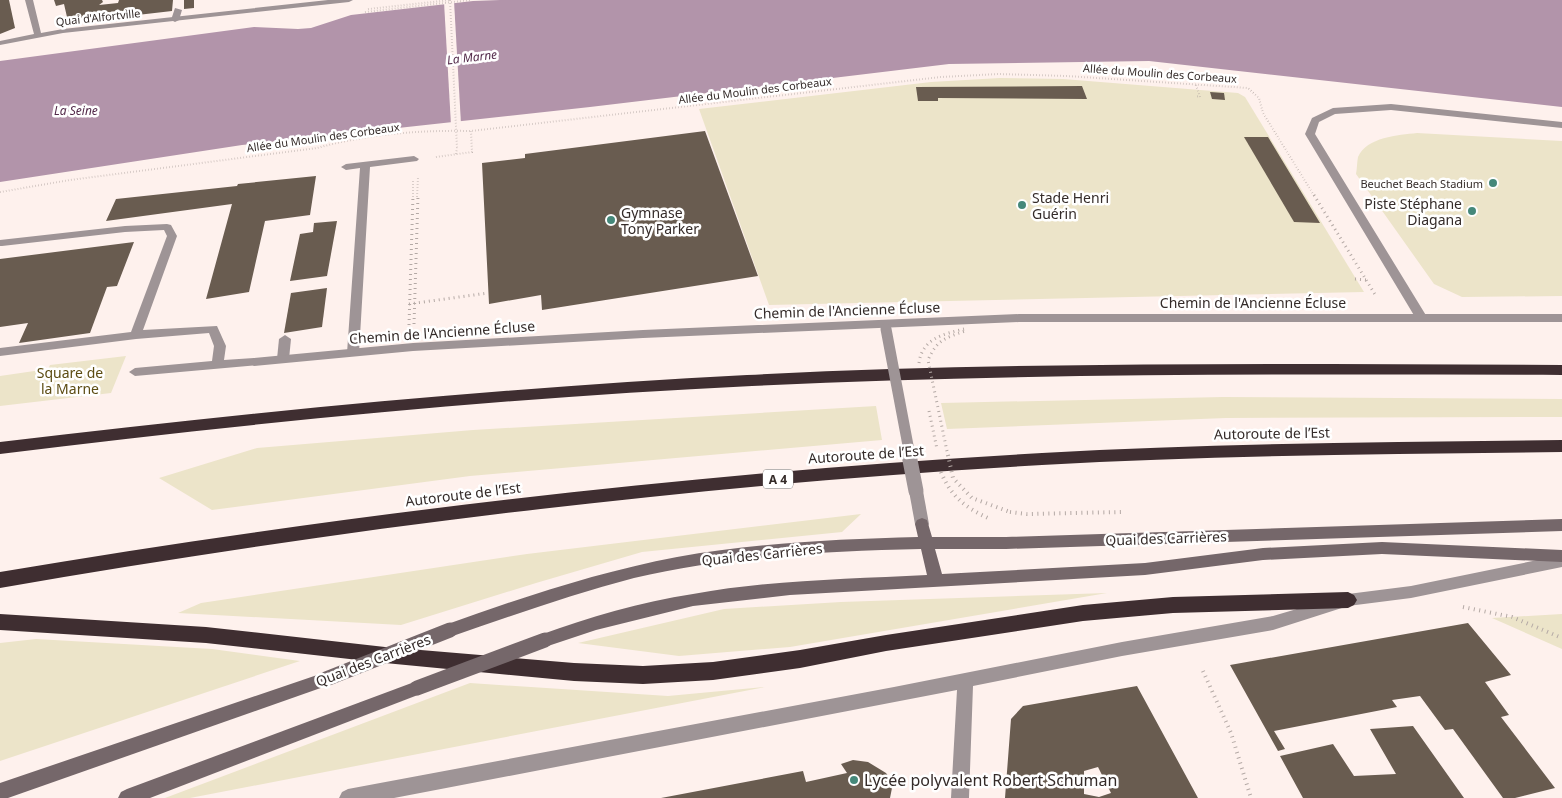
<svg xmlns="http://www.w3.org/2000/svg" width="1562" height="798" viewBox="0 0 1562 798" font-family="'Noto Sans',sans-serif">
<rect width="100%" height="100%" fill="#fef1ed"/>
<g fill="#ece4c9">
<path d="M 1000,78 L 1063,79 L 1238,93 L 1245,97 L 1364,292 L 769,305 L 699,109 L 931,82 Z"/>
<path d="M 1417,133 L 1562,141 L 1562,296 L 1462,297 L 1434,284 L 1356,174 C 1357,169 1357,162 1358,157 C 1367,137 1398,135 1417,133 Z"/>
<path d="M 126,356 L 111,393 L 0,406 L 0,376 L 48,369 L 50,365 Z"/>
<path d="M 1223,397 L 1562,399 L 1562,417 L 1226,418 L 947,429 L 941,403 Z"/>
<path d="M 876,406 L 882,440 L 470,476 L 212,510 L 159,478 L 257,448 L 473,430 Z"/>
<path d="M 861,514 L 842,532 L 642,552 L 536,583 L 401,625 L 178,613 L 201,603 L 527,554 Z"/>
<path d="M 1107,593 L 790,647 L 679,656 L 578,643 L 724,609 L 841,602 Z"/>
<path d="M 1562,614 L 1562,649 L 1492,618 Z"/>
<path d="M 36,639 L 212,649 L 300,661 L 0,761 L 0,643 Z"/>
<path d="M 470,683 L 668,696 L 765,687 L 190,798 L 165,798 Z"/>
</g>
<path fill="#b294aa" d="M 500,0 L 1562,0 L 1562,107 L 1149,61 L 949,64 L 590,107 L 242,145 L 0,182 L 0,61 L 254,27 L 298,29 L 311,28 L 351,15 L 473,1 Z"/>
<path fill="#fef1ed" d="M 454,1 L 461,124 L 451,125 L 444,2 Z"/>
<g fill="#695c50" fill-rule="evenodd">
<path d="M 0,0 L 9,0 L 15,28 L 0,34 Z"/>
<path d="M 54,0 L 102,0 L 103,2 L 99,5 L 118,3 L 119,0 L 173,0 L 172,11 L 94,20 L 95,16 L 75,19 L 67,17 L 64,4 L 56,6 Z"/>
<path d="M 184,0 L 194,0 L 194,8 L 184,9 Z"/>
<path d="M 1082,86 L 1087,99 L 938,98 L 938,101 L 918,101 L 916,87 Z"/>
<path d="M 1210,92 L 1224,93 L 1225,100 L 1212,99 Z"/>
<path d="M 705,131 L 758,276 L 542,310 L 541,295 L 489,304 L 482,163 L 525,158 L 525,154 Z"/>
<path d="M 1244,137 L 1268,137 L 1320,223 L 1294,222 Z"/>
<path d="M 316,176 L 310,215 L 265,221 L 249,292 L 206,299 L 232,204 L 106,221 L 116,199 L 237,186 L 238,184 Z"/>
<path d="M 337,221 L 327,276 L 290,281 L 300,234 L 313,232 L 314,223 Z"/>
<path d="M 134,242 L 117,286 L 107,287 L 90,333 L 19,343 L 28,323 L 0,327 L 0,259 Z"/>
<path d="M 327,288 L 322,327 L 284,333 L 291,293 Z"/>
<path d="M 1468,623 L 1511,675 L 1485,682 L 1509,715 L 1501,717 L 1555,788 L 1515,798 L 1503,798 L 1453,729 L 1445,730 L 1420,696 L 1392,700 L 1397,707 L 1274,731 L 1285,749 L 1278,751 L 1230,665 Z"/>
<path d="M 1137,686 L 1198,798 L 1005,798 L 1011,719 L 1023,706 ZM 1098,767 L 1111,793 L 1099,797 L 1084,794 L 1084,771 Z"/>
<path d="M 1413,726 L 1464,798 L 1303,798 L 1280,756 L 1333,744 L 1354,776 L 1396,774 L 1370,729 Z"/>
<path d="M 853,760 L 868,762 L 886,773 L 893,783 L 890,798 L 661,798 L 803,771 L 806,782 L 847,773 L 841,764 Z"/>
</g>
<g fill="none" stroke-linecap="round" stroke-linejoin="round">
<g stroke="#b4a9a5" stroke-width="2" stroke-dasharray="0.5 2.5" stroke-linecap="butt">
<path d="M 368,9 L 451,0"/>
<path d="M 365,12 L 471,0"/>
<path d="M 1196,85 L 1200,97 L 1196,96"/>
<path d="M 456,154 L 457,148"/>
<path d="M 436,157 L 472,152 L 471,131"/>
<path d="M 0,192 L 70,180 L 317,148 C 368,134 419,130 471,131 L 941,77 L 999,74 L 1067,76 L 1248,88 L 1259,98 L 1263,113 L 1315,197"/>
<path d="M 413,197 L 413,181"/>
<path d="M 417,197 L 418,178"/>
</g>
<g stroke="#b4a9a5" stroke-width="3" stroke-dasharray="1 4" stroke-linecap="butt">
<path d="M 1314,195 L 1376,296"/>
<path d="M 1355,279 L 1367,280"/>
<path d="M 409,304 L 488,293"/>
<path d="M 414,324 L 418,195"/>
<path d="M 409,325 L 413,195"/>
</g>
<g stroke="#b4a9a5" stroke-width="4" stroke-dasharray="1 4.5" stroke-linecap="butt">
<path d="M 1010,512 L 1027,514 L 1122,512"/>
<path d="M 1463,607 L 1512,617 L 1562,638"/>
<path d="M 1203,671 L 1231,733 L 1251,798"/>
</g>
<g fill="#9e9496" fill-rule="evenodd">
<path d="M 175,8 L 182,10 L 179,20 L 175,22 L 171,20 Z"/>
<path d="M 1391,104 L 1562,122 L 1562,128 L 1391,110 L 1335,114 L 1319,122 L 1315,134 L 1427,317 L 1421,321 L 1415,317 L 1305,134 L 1312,118 L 1333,108 Z"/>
<path d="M 414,156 L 419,159 L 417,161 L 370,167 L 359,353 L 357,356 L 349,356 L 347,353 L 360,168 L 346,170 L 341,167 L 346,164 Z"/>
<path d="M 167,224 L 171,225 L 177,236 L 143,330 L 217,326 L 226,346 L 224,360 L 254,358 L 258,359 L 260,362 L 258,365 L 135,376 L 129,372 L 135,368 L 212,361 L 214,346 L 209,333 L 136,339 L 0,356 L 0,348 L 131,332 L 167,236 L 164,230 L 125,232 L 2,246 L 0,246 L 0,240 L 125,226 Z"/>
<path d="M 285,335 L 291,339 L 289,359 L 283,363 L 277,359 L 279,339 Z"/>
</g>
<g fill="#9e9496" fill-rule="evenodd">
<path d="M 25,0 L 33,0 L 41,33 L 63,29 L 328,0 L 353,0 L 349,2 L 63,33 L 0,45 L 0,41 L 34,34 Z"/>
<path d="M 1019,314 L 1562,314 L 1562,322 L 1019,322 L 643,338 L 413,351 L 254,366 L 248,362 L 254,358 L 413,343 L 643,330 Z"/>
<path d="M 916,486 L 921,487 L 923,491 L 929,524 L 927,528 L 922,530 L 917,528 L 915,524 L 909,491 L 911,487 Z"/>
<path d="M 1562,555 L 1562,567 L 1411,598 L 1348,606 L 1273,630 L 1122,656 L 973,686 L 969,798 L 951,798 L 957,690 L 394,798 L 339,798 L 342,792 L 348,789 L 894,687 L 1122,642 L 1273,616 L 1348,594 L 1411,586 Z"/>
</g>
<g fill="#75676a" fill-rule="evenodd">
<path d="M 922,518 L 927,520 L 932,537 L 1006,537 L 1562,519 L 1562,531 L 1006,549 L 935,549 L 942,574 L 1145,563 L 1263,548 L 1382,542 L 1562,550 L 1562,562 L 1382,554 L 1263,560 L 1145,575 L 790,595 L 693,606 L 596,630 L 545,647 L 540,645 L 537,640 L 540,635 C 589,617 641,602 693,594 C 770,580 849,579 927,575 L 921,549 C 826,551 727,556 634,578 C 572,594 511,616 450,637 L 445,635 L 442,630 L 445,625 C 520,598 598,572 677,557 C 756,543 838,539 918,537 L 915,524 L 917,520 Z"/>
<path d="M 326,672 L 332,674 L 334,679 L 332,684 L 8,798 L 0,798 L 0,783 Z"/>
<path d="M 417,681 L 423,683 L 425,688 L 423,693 L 150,798 L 118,798 L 121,792 L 127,789 Z"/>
</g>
<g fill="#3f2e31" fill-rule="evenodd">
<path d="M 1330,364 L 1562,365 L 1562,375 C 1292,374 1022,373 752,386 C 500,398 250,423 0,454 L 0,442 C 249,412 497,388 747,375 C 941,365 1136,364 1330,364 Z"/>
<path d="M 1562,440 L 1562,452 C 1389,454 1215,455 1042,465 C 692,485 345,528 0,588 L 0,572 C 345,514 692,473 1042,453 C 1215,443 1389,442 1562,440 Z"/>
<path d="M 1348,592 L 1354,595 L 1357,600 L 1354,605 L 1348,608 L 1173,613 L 1083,621 L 886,651 L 800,668 L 713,680 L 643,684 L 574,681 L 385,663 L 206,643 L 0,630 L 0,614 L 206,627 L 385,647 L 574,663 L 643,666 L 713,662 L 800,650 L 886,635 L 1083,605 L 1173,597 Z"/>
</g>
<path stroke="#b4a9a5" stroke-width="2" stroke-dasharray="0.5 2.5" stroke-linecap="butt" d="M 450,0 L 457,148"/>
<g stroke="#b4a9a5" stroke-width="3" stroke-dasharray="1 4" stroke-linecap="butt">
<path d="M 919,363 C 922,339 943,334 964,329"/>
<path d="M 929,411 L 937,449"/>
<path d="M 948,456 L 928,360 C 937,340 945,338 965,331"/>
</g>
<g stroke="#b4a9a5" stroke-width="4" stroke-dasharray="1 4.5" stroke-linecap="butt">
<path d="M 948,455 L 953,478 L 972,498 L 1010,512"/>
<path d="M 941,472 C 951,497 966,508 990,519"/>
</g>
<path stroke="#9e9496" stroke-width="11" d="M 886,329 L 910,456"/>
<path stroke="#9e9496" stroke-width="15" d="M 909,455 L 916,491"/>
<g stroke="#75676a" stroke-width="15">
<path d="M 326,679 L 450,630"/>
<path d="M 417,688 L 545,640"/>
</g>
</g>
<g fill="#45887a" stroke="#fff" stroke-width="2">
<circle cx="1493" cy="183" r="5"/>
<circle cx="1022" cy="205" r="5"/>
<circle cx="1472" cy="211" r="5"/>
<circle cx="611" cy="220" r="5"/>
<circle cx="854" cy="780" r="5"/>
</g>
<g text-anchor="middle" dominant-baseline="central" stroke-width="5" stroke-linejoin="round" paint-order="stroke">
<g font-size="11" fill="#342b29" stroke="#fff">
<text transform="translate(98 17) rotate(-6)">Quai d'Alfortville</text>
<text transform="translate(1160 73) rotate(4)">Allée du Moulin des Corbeaux</text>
<text transform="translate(755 90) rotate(-7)">Allée du Moulin des Corbeaux</text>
<text transform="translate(323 137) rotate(-8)">Allée du Moulin des Corbeaux</text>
</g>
<g font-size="11" fill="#342b29" stroke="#fff" text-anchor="end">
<text x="1483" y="183">Beuchet Beach Stadium</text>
</g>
<g font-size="12" font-style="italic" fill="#532a4a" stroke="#fff">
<text transform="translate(472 57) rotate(-7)">La Marne</text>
<text x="76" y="110">La Seine</text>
</g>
<rect fill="#fff" stroke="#716b69" stroke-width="1" x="763" y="469.5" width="30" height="19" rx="4"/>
<g font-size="12" font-weight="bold" fill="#342b29">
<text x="778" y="479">A 4</text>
</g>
<g font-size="14" fill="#342b29" stroke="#fff" text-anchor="start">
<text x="1032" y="197">Stade Henri<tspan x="1032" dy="16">Guérin</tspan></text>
<text x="1462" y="203" text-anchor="end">Piste Stéphane<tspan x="1462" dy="16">Diagana</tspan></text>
<text x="621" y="212">Gymnase<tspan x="621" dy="16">Tony Parker</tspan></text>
</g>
<g font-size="14" fill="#342b29" stroke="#fff">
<text x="1253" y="302">Chemin de l'Ancienne Écluse</text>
<text transform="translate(847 310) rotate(-2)">Chemin de l'Ancienne Écluse</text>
<text transform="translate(442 332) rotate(-4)">Chemin de l'Ancienne Écluse</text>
<text transform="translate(1272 433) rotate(-1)">Autoroute de l’Est</text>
<text transform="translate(866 454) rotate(-4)">Autoroute de l’Est</text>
<text transform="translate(463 494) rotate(-7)">Autoroute de l’Est</text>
<text transform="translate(1166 538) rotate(-2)">Quai des Carrières</text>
<text transform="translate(762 554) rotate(-6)">Quai des Carrières</text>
<text transform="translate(373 660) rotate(-21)">Quai des Carrières</text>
</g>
<g font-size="14" fill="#5c4c13" stroke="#fff">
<text x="70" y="372">Square de<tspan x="70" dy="16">la Marne</tspan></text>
</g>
<g font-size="16" fill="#342b29" stroke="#fff" text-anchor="start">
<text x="864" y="780">Lycée polyvalent Robert Schuman</text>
</g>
</g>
</svg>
